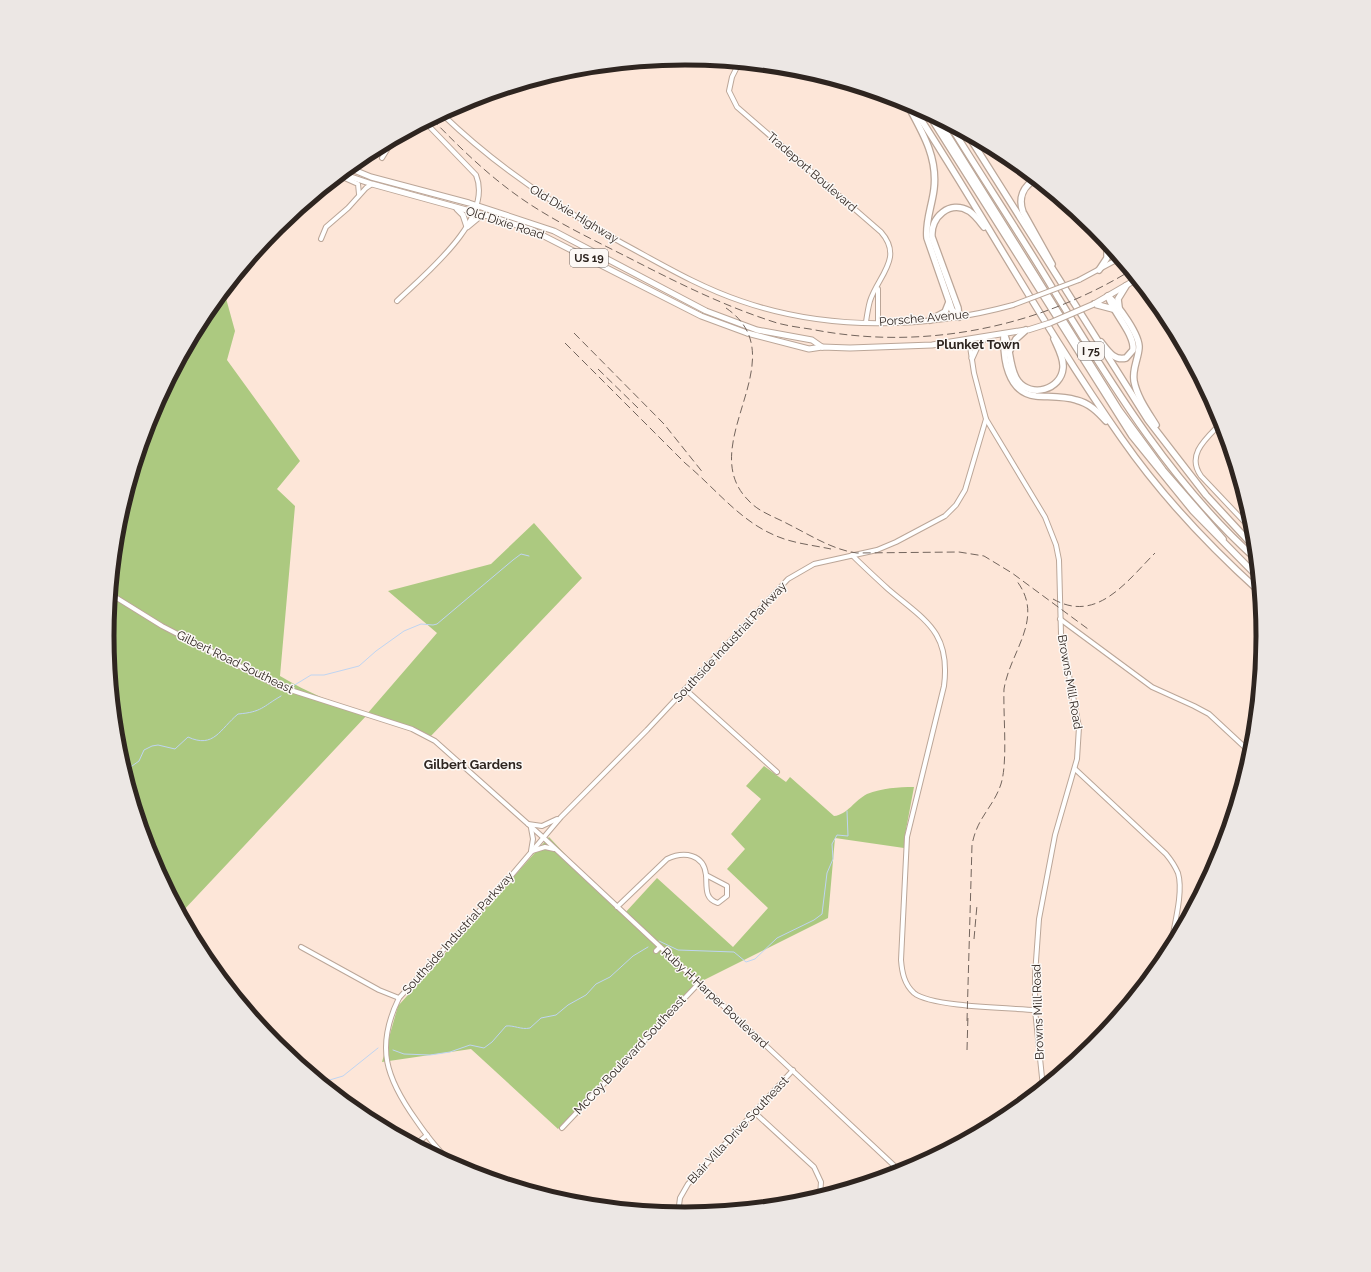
<svg xmlns="http://www.w3.org/2000/svg" width="1371" height="1272" viewBox="0 0 1371 1272" font-family="Raleway,sans-serif">
<rect width="100%" height="100%" fill="#fde6d8"/>
<g fill="#acc980">
<path d="M 224,291 L 235,331 L 227,360 L 300,461 L 277,489 L 295,506 L 280,676 C 308,693 336,704 367,714 L 437,633 L 388,591 L 491,564 L 534,523 L 582,578 L 429,738 L 367,715 L 181,913 L 151,857 L 119,749 L 108,636 L 119,523 L 152,415 L 205,315 Z"/>
<path d="M 764,766 L 786,782 L 790,777 L 834,816 C 847,815 855,800 867,794 C 882,788 898,787 914,787 L 905,835 L 904,848 L 835,838 L 828,918 L 700,982 L 558,1129 L 471,1049 L 382,1062 L 398,1006 L 549,837 L 594,885 L 624,914 L 657,878 L 733,947 L 768,908 L 727,869 L 745,849 L 731,834 L 761,799 L 746,786 Z"/>
</g>
<g fill="none" stroke-linecap="round" stroke-linejoin="round">
<g stroke="#bfd5f2" stroke-width="1">
<path d="M 293,686 L 311,675 L 324,675 L 359,666 L 376,651 L 404,631 L 421,624 L 433,625 L 437,624 L 513,560 L 521,554 L 529,556"/>
<path d="M 125,771 L 139,761 L 144,750 L 152,746 L 158,745 L 175,749 L 188,737 C 214,749 220,729 238,714 C 262,712 262,707 281,696"/>
<path d="M 659,941 L 678,950 L 734,952 L 746,962 L 755,959 L 777,938 L 814,920 L 822,914 L 827,873 L 833,859 L 832,844 L 837,835 L 848,836 L 847,811"/>
<path d="M 393,1050 L 404,1054 L 430,1055 L 450,1052 L 470,1045 L 484,1048 L 492,1042 L 506,1026 C 514,1025 521,1030 530,1028 L 541,1018 L 556,1015 L 568,1005 L 586,995 L 596,984 L 610,977 L 633,956 L 648,947"/>
<path d="M 323,1082 L 343,1076 L 378,1048"/>
</g>
<defs>
<g id="minor">
<path d="M 739,63 L 732,77 L 729,91 L 737,107 L 881,232 C 904,258 878,276 870,301 C 868,308 867,315 866,322"/>
<path d="M 442,114 C 496,166 556,207 622,243 C 661,264 699,287 741,301 C 827,331 926,329 1013,305"/>
<path d="M 382,158 L 393,140"/>
<path d="M 340,176 L 358,184 L 359,194"/>
<path d="M 321,239 L 326,227 L 348,208 L 366,188 L 372,184"/>
<path d="M 1079,280 L 1120,258"/>
<path d="M 397,301 C 425,274 494,219 476,175 L 426,123"/>
<path d="M 878,322 L 878,289"/>
<path d="M 969,340 L 974,373 L 986,419 L 1045,517 L 1056,545 L 1059,560 L 1061,634 L 1079,727 L 1077,759 L 1055,835 L 1039,919 L 1035,975 L 1035,1010 L 1043,1087"/>
<path d="M 1222,422 C 1208,437 1185,454 1201,476 L 1253,531"/>
<path d="M 852,555 C 864,567 876,578 888,589 C 924,620 951,631 944,686 L 907,837 L 901,960 C 902,972 904,984 914,993 C 931,1007 1010,1008 1035,1010"/>
<path d="M 112,595 L 162,626 L 278,686 L 412,729 L 435,741 L 546,840 L 901,1172"/>
<path d="M 1060,619 L 1152,687 L 1194,706 L 1209,714 L 1251,753"/>
<path d="M 685,689 L 777,772"/>
<path d="M 1075,769 L 1166,854 C 1171,860 1175,866 1178,873 C 1184,893 1173,929 1170,950"/>
<path d="M 528,824 L 542,826 L 557,819"/>
<path d="M 531,828 L 533,839 L 531,851"/>
<path d="M 532,851 L 545,847 L 554,849"/>
<path d="M 706,875 L 727,886 L 727,896 L 718,903 C 704,899 707,887 706,875 Z"/>
<path d="M 617,907 L 667,859 C 684,851 704,854 706,875"/>
<path d="M 301,947 L 379,990 L 399,998"/>
<path d="M 656,951 L 660,947"/>
<path d="M 754,1112 L 814,1167 L 821,1182 L 820,1196"/>
<path d="M 562,1128 L 699,983"/>
<path d="M 416,1144 L 427,1135"/>
<path d="M 453,1164 C 438,1151 427,1136 416,1120 C 386,1078 375,1047 399,998 L 505,883 L 561,817 L 647,730 L 788,579 L 814,564 L 877,550 L 896,542 L 945,516 L 956,505 L 965,490 L 986,419"/>
<path d="M 678,1213 L 680,1198 L 688,1184 L 793,1070"/>
</g>
<g id="major">
<path d="M 349,168 L 371,177 L 469,203 L 554,231 L 706,311 L 757,330 L 812,340 L 822,347"/>
<path d="M 342,174 L 372,184 L 492,217 L 532,230 L 701,316 L 747,333 L 809,349 L 822,347 L 850,348 L 932,345 L 1025,330"/>
<path d="M 457,209 L 463,215 L 467,227 L 479,217 L 484,216"/>
<path d="M 1094,304 L 1137,279"/>
<path d="M 972,358 L 977,347 L 985,338"/>
</g>
<g id="highway">
<path d="M 906,102 C 921,130 938,156 934,189 C 932,206 925,222 927,238 L 952,310 L 959,317"/>
<path d="M 911,104 C 983,214 1046,331 1122,439 C 1161,495 1208,545 1259,591"/>
<path d="M 928,113 L 1132,436 L 1193,511 L 1258,577"/>
<path d="M 937,118 L 1119,410 L 1163,470 L 1223,539"/>
<path d="M 950,125 C 984,180 1020,234 1053,289 C 1112,385 1171,483 1256,559"/>
<path d="M 968,135 L 1148,420 L 1206,495 L 1255,548"/>
<path d="M 993,148 L 1010,158"/>
<path d="M 1036,179 C 1023,186 1018,198 1023,212 L 1052,264"/>
<path d="M 1091,225 L 1117,260"/>
<path d="M 1099,270 L 1107,258 L 1107,248"/>
<path d="M 1108,296 C 1118,305 1140,335 1139,348 C 1138,360 1132,369 1134,381 C 1137,397 1148,412 1156,425"/>
<path d="M 1094,304 L 1113,309"/>
<path d="M 1119,307 L 1118,299 L 1126,286"/>
<path d="M 959,317 L 958,308 L 932,237 C 930,217 950,200 969,211 C 975,215 980,222 984,227"/>
<path d="M 930,320 L 945,312 L 949,302"/>
<path d="M 1004,334 C 1003,358 1007,393 1036,396 C 1050,397 1064,396 1076,400 C 1089,403 1098,412 1106,421"/>
<path d="M 1005,336 C 1011,350 1009,369 1018,381 C 1031,398 1061,390 1063,368 C 1064,358 1058,348 1054,339"/>
<path d="M 1101,342 C 1108,351 1114,361 1126,358 L 1133,350 C 1135,334 1113,313 1108,296"/>
<path d="M 1010,350 L 1016,339 L 1026,330"/>
</g>
</defs>
<use href="#minor" stroke="#bba698" stroke-width="6"/>
<use href="#major" stroke="#bba698" stroke-width="7"/>
<use href="#highway" stroke="#bba698" stroke-width="8"/>
<use href="#minor" stroke="#fff" stroke-width="4"/>
<use href="#major" stroke="#fff" stroke-width="5"/>
<use href="#highway" stroke="#fff" stroke-width="5.5"/>
<g stroke="#73655d" stroke-width="1" stroke-dasharray="8 4" stroke-linecap="butt">
<path d="M 432,119 C 463,151 494,181 531,205 C 565,227 602,244 637,262 C 680,284 723,305 768,320 C 781,325 796,327 810,329 C 920,351 1034,329 1130,271"/>
<path d="M 726,308 C 799,358 692,445 749,501 C 759,512 775,517 788,524 C 810,535 833,550 857,553 L 959,552 L 984,556 L 1012,573 L 1088,629"/>
<path d="M 574,333 L 664,424 L 704,474"/>
<path d="M 565,343 L 685,463 C 714,487 739,520 774,535 C 791,543 812,545 831,549"/>
<path d="M 598,369 L 638,408"/>
<path d="M 1053,599 C 1097,624 1127,581 1155,553"/>
<path d="M 974,939 L 977,905"/>
<path d="M 967,1021 L 972,845 C 977,817 993,808 1001,784 C 1008,761 1003,716 1004,689 C 1010,651 1046,618 1016,580"/>
<path d="M 967,1050 L 968,1015"/>
</g>
<defs>
<path id="minor-bridge" d="M 1013,305 L 1079,280"/>
<path id="major-bridge" d="M 1028,330 L 1050,323 L 1094,304"/>
</defs>
<use href="#minor-bridge" stroke="#bba698" stroke-width="6" stroke-linecap="butt"/>
<use href="#major-bridge" stroke="#bba698" stroke-width="7" stroke-linecap="butt"/>
<use href="#minor-bridge" stroke="#fff" stroke-width="4"/>
<use href="#major-bridge" stroke="#fff" stroke-width="5"/>
</g>
<g text-anchor="middle" dominant-baseline="central" stroke-width="3" stroke-linejoin="round" paint-order="stroke">
<g fill="#fcf8f5" stroke="#6c6460" stroke-width="1">
<rect x="570" y="249" width="38" height="18" rx="3"/>
<rect x="1078" y="342" width="26" height="18" rx="3"/>
</g>
<g font-size="11" font-weight="bold" fill="#2e2520">
<text x="589" y="258">US 19</text>
<text x="1091" y="351">I 75</text>
</g>
<g font-size="12" fill="#2e2520" stroke="#fcf8f5">
<text transform="translate(812 172) rotate(41)">Tradeport Boulevard</text>
<text transform="translate(574 214) rotate(31)">Old Dixie Highway</text>
<text transform="translate(505 223) rotate(18)">Old Dixie Road</text>
<text transform="translate(924 318) rotate(-5)">Porsche Avenue</text>
<text transform="translate(730 642) rotate(-47)">Southside Industrial Parkway</text>
<text transform="translate(235 662) rotate(26)">Gilbert Road Southeast</text>
<text transform="translate(1070 682) rotate(80)">Browns Mill Road</text>
<text transform="translate(458 933) rotate(-48)">Southside Industrial Parkway</text>
<text transform="translate(715 998) rotate(43)">Ruby H Harper Boulevard</text>
<text transform="translate(1038 1012) rotate(-92)">Browns Mill Road</text>
<text transform="translate(630 1055) rotate(-47)">McCoy Boulevard Southeast</text>
<text transform="translate(738 1130) rotate(-47)">Blair Villa Drive Southeast</text>
</g>
<g font-size="13" font-weight="bold" fill="#2e2520" stroke="#fcf8f5">
<text x="978" y="344">Plunket Town</text>
<text x="473" y="764">Gilbert Gardens</text>
</g>
</g>
<path d="M0 0H1371V1272H0ZM114 636a571 571 0 1 1 1142 0a571 571 0 1 1-1142 0Z" fill="#ece7e4" fill-rule="evenodd"/>
<path fill="none" stroke="#2e2520" stroke-width="5" d="M114 636a571 571 0 1 1 1142 0a571 571 0 1 1-1142 0Z"/>
</svg>
